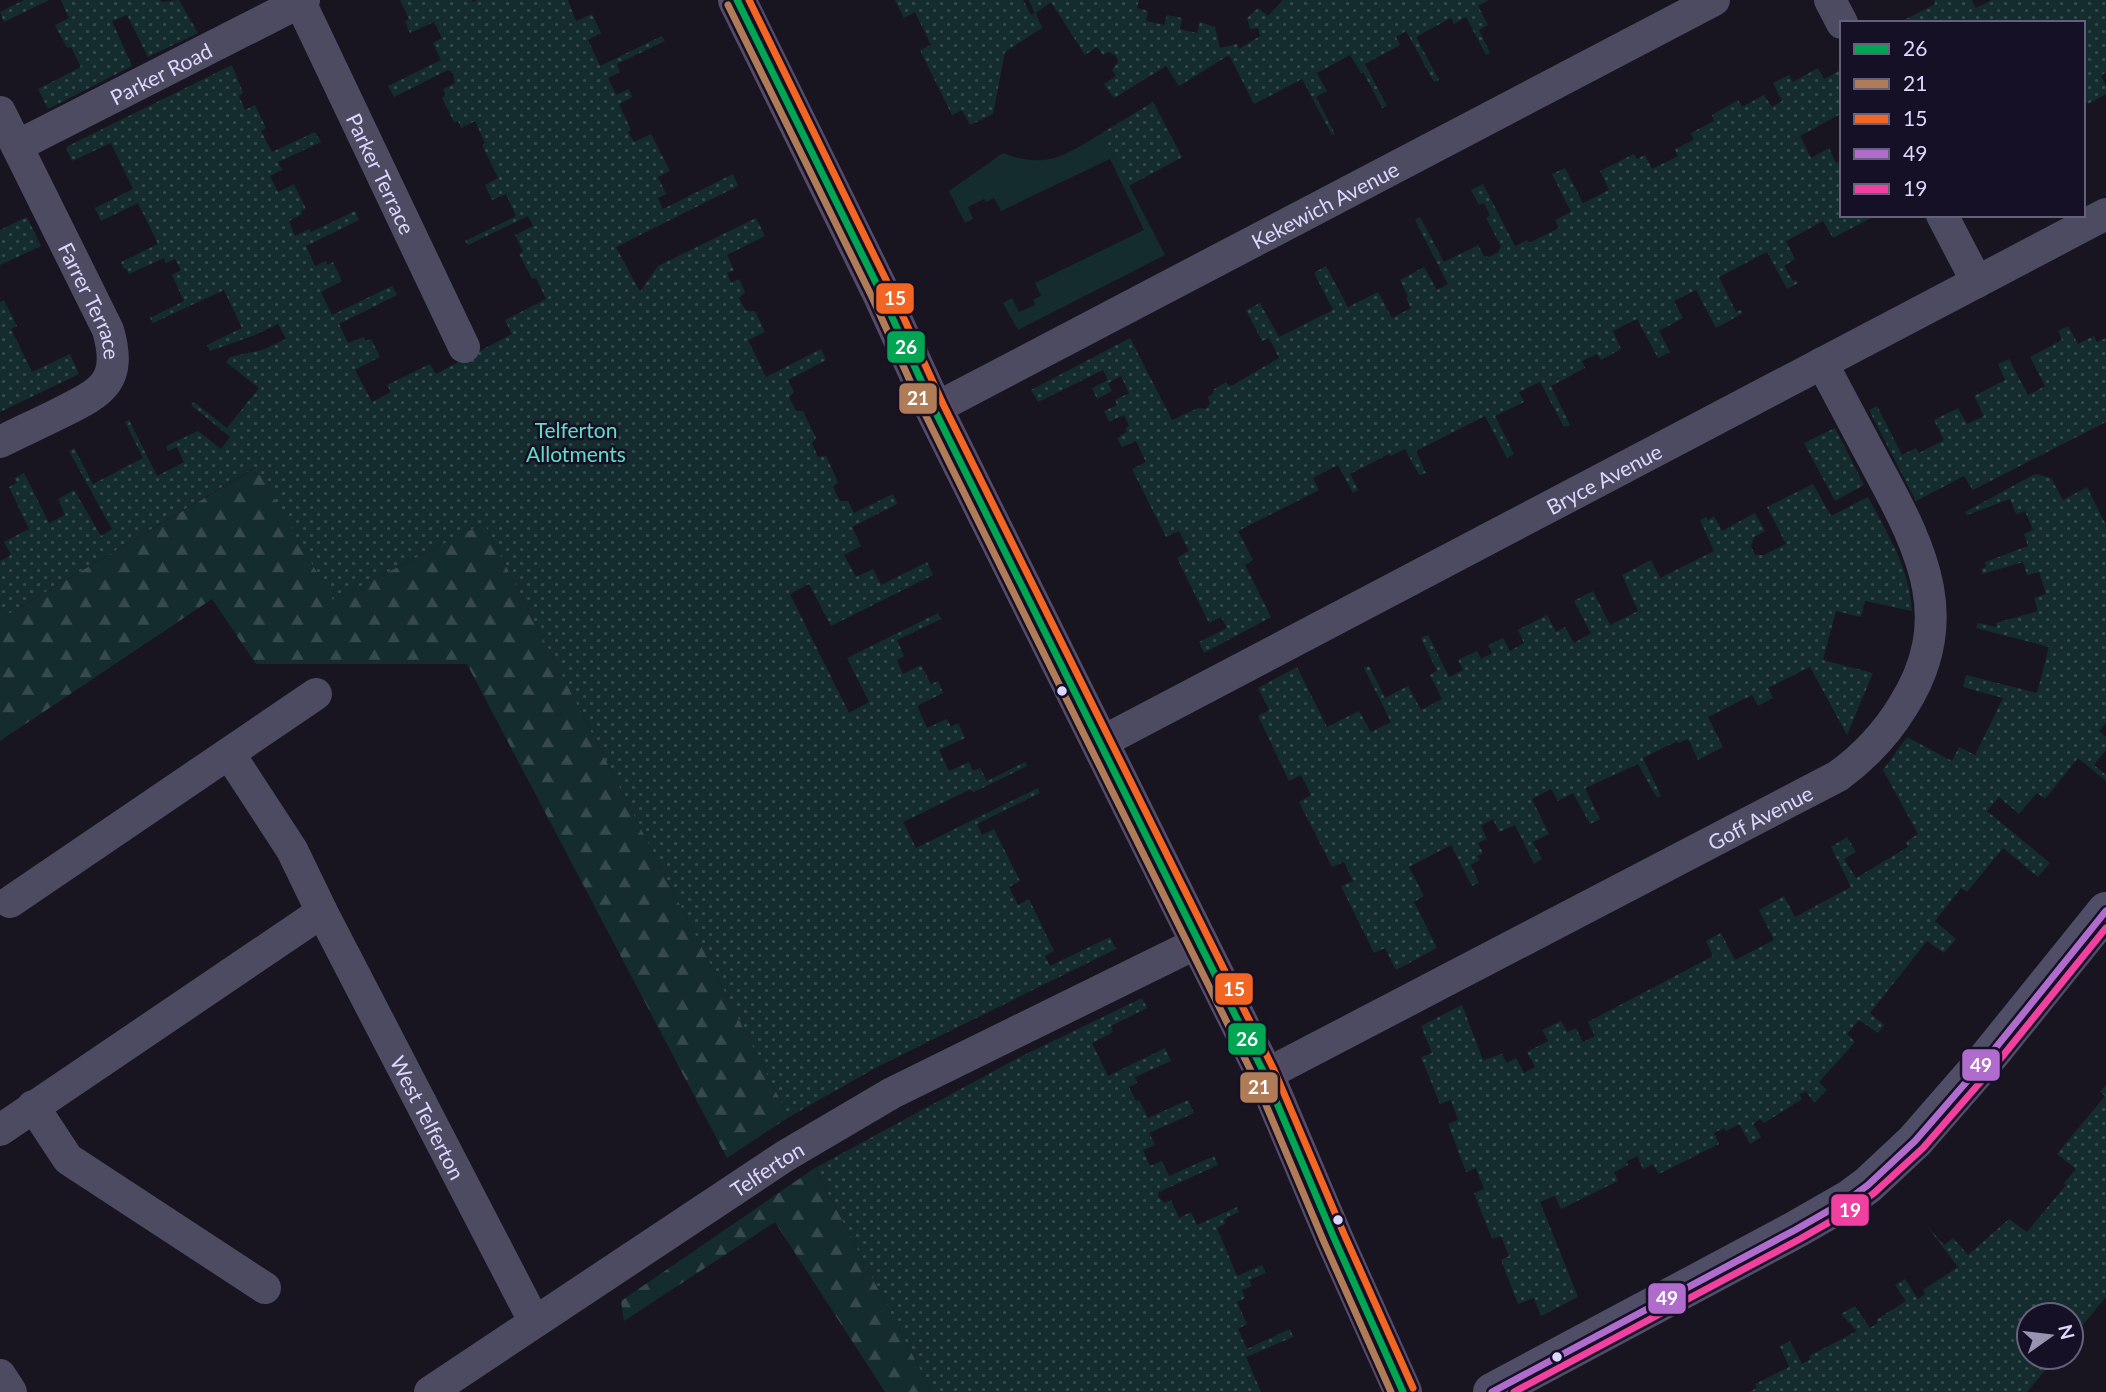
<svg xmlns="http://www.w3.org/2000/svg" width="2106" height="1392" viewBox="0 0 2106 1392" font-family="Lato,sans-serif">
<defs>
<pattern id="forest-firs" width="22" height="20" patternUnits="userSpaceOnUse" patternTransform="scale(1.75)"><rect width="22" height="20" fill="#142c2e"/><path d="M5 1l3.5 6h-7zM16 11l3.5 6h-7z" fill="#364a4d"/></pattern>
<pattern id="park-dots" width="8" height="8" patternUnits="userSpaceOnUse" patternTransform="scale(1.75)"><rect width="8" height="8" fill="#142c2e"/><path d="M2 2h.1M6 6h.1" fill="none" stroke="#364a4d" stroke-width="1.8" stroke-linecap="round"/></pattern>
</defs>
<rect width="100%" height="100%" fill="#181521"/>
<path fill="#142c2e" d="M 1102,133 L 1165,255 L 1018,330 L 1003,303 L 1012,298 L 1019,312 L 1035,305 L 1033,300 L 1041,296 L 1035,283 L 1144,230 L 1110,159 L 1001,211 L 994,198 L 986,202 L 984,199 L 968,207 L 973,219 L 965,223 L 949,191 L 1003,153 C 1047,170 1065,155 1102,133 Z"/>
<g fill="url(#forest-firs)">
<path d="M 257,467 L 333,600 L 484,523 L 789,1117 L 727,1158 L 467,664 L 256,664 L 212,599 L 0,741 L 0,619 Z"/>
<path d="M 815,1168 L 932,1392 L 885,1392 L 775,1222 L 624,1321 L 621,1301 Z"/>
</g>
<g fill="url(#park-dots)">
<path d="M 24,0 L 49,0 L 4,22 L 0,12 Z"/>
<path d="M 61,0 L 160,0 L 162,2 L 179,0 L 198,33 L 148,57 L 127,15 L 112,21 L 132,66 L 48,109 L 38,89 L 81,67 L 71,47 L 67,48 L 55,25 L 69,18 Z"/>
<path d="M 400,0 L 472,0 L 473,2 L 477,0 L 568,0 L 576,21 L 592,14 L 601,33 L 588,40 L 600,66 L 662,36 L 665,41 L 617,64 L 620,72 L 608,78 L 616,95 L 629,89 L 632,97 L 619,104 L 631,130 L 628,132 L 634,142 L 651,134 L 670,171 L 658,177 L 666,194 L 658,198 L 663,209 L 733,174 L 738,186 L 616,247 L 640,292 L 658,266 L 756,218 L 765,236 L 727,255 L 734,270 L 727,273 L 731,283 L 739,279 L 745,292 L 739,298 L 746,311 L 755,311 L 765,332 L 748,340 L 766,377 L 821,349 L 826,360 L 788,380 L 794,392 L 789,397 L 796,411 L 803,411 L 816,438 L 812,443 L 818,457 L 826,456 L 838,482 L 833,487 L 840,501 L 848,501 L 854,513 L 893,494 L 897,504 L 852,527 L 861,546 L 844,555 L 856,577 L 873,569 L 881,585 L 927,562 L 933,575 L 831,626 L 809,584 L 790,594 L 849,713 L 869,702 L 847,658 L 938,613 L 941,619 L 897,640 L 904,656 L 897,660 L 903,674 L 921,665 L 931,684 L 938,681 L 943,693 L 917,706 L 927,728 L 947,719 L 951,727 L 958,723 L 965,738 L 939,750 L 949,771 L 969,762 L 973,771 L 980,768 L 987,781 L 1025,762 L 1027,766 L 974,792 L 969,790 L 903,822 L 916,848 L 1038,788 L 1040,793 L 977,824 L 982,835 L 994,829 L 1020,881 L 1009,887 L 1018,905 L 1029,899 L 1054,951 L 1045,956 L 1050,966 L 1110,937 L 1116,949 L 877,1067 L 789,1117 L 484,523 L 333,600 L 256,467 L 0,619 L 0,561 L 11,555 L 4,542 L 29,529 L 9,487 L 17,483 L 14,478 L 24,473 L 49,523 L 65,515 L 58,499 L 74,490 L 101,536 L 112,529 L 69,451 L 74,448 L 93,484 L 143,458 L 125,422 L 129,420 L 157,476 L 184,462 L 177,447 L 168,451 L 166,446 L 198,431 L 221,449 L 230,437 L 191,405 L 194,402 L 227,428 L 259,388 L 226,362 L 230,357 L 262,350 L 286,339 L 278,324 L 255,335 L 210,351 L 207,345 L 242,328 L 224,290 L 153,323 L 150,318 L 184,301 L 172,275 L 181,270 L 175,259 L 166,263 L 164,258 L 129,274 L 126,268 L 124,269 L 121,262 L 158,244 L 138,203 L 101,221 L 95,208 L 133,189 L 111,143 L 72,161 L 66,147 L 232,65 L 243,93 L 239,96 L 245,110 L 255,105 L 266,128 L 261,131 L 272,152 L 315,132 L 321,142 L 278,162 L 282,170 L 270,176 L 278,192 L 294,184 L 306,209 L 301,211 L 302,214 L 289,221 L 295,236 L 309,229 L 311,232 L 355,211 L 359,220 L 306,246 L 315,266 L 326,261 L 328,265 L 333,262 L 342,281 L 321,292 L 332,315 L 392,286 L 397,295 L 339,324 L 348,343 L 363,337 L 366,341 L 371,339 L 380,357 L 355,370 L 372,402 L 391,392 L 387,385 L 430,364 L 436,374 L 512,334 L 505,320 L 546,299 L 536,278 L 532,279 L 519,254 L 523,251 L 515,235 L 533,226 L 528,216 L 468,245 L 465,241 L 516,216 L 506,194 L 492,200 L 485,185 L 498,178 L 482,145 L 485,143 L 475,121 L 461,128 L 458,121 L 454,122 L 442,98 L 446,95 L 443,89 L 455,83 L 453,73 L 448,70 L 394,97 L 388,86 L 441,60 L 433,43 L 442,38 L 434,22 L 410,33 L 405,21 L 409,19 Z"/>
<path d="M 895,0 L 1023,0 L 1031,15 L 1035,13 L 1029,0 L 1139,0 L 1137,8 L 1148,11 L 1146,21 L 1164,25 L 1167,15 L 1182,18 L 1180,29 L 1197,33 L 1200,22 L 1215,27 L 1220,48 L 1237,44 L 1239,49 L 1260,36 L 1258,28 L 1250,29 L 1247,18 L 1258,8 L 1268,16 L 1283,0 L 1489,0 L 1478,6 L 1488,25 L 1479,30 L 1490,53 L 1486,55 L 1466,17 L 1454,24 L 1451,18 L 1416,37 L 1439,80 L 1434,82 L 1406,31 L 1396,37 L 1400,45 L 1365,64 L 1387,106 L 1382,108 L 1363,72 L 1361,73 L 1350,55 L 1317,73 L 1327,91 L 1316,97 L 1335,134 L 1332,135 L 1302,79 L 1254,104 L 1229,55 L 1179,86 L 1166,66 L 1114,98 L 1104,84 L 1116,76 L 1112,70 L 1118,62 L 1116,56 L 1109,52 L 1103,55 L 1097,47 L 1085,55 L 1051,2 L 1036,13 L 1042,28 L 1005,52 L 993,114 L 970,125 L 962,110 L 952,115 L 920,50 L 931,45 L 915,12 L 904,18 Z"/>
<path d="M 1934,0 L 1972,0 L 1976,8 L 1992,0 L 2106,0 L 2106,72 L 2101,76 L 2106,86 L 2106,94 L 2088,104 L 2083,96 L 2083,23 L 1898,23 L 1935,4 Z"/>
<path d="M 1818,68 L 1824,79 L 1842,69 L 1842,113 L 1800,136 L 1811,158 L 1829,148 L 1836,163 L 1842,160 L 1842,215 L 1870,215 L 1871,218 L 1833,238 L 1823,221 L 1786,241 L 1795,259 L 1784,266 L 1793,281 L 1796,280 L 1798,283 L 1787,289 L 1767,252 L 1719,277 L 1736,312 L 1741,310 L 1743,313 L 1716,328 L 1696,290 L 1674,301 L 1683,318 L 1659,331 L 1670,352 L 1658,358 L 1637,319 L 1613,331 L 1621,349 L 1601,360 L 1597,354 L 1582,361 L 1585,368 L 1551,386 L 1570,425 L 1564,427 L 1540,382 L 1519,392 L 1524,402 L 1495,416 L 1514,454 L 1507,458 L 1485,416 L 1416,451 L 1426,473 L 1419,475 L 1405,449 L 1391,456 L 1389,454 L 1350,474 L 1358,490 L 1353,493 L 1338,465 L 1313,478 L 1319,490 L 1238,531 L 1253,560 L 1245,565 L 1271,617 L 1204,653 L 1199,642 L 1227,628 L 1221,617 L 1209,623 L 1177,558 L 1189,551 L 1179,531 L 1166,537 L 1132,469 L 1146,462 L 1136,441 L 1122,447 L 1117,438 L 1127,432 L 1126,428 L 1129,426 L 1124,415 L 1109,422 L 1104,411 L 1117,405 L 1115,400 L 1129,393 L 1121,376 L 1108,383 L 1112,391 L 1097,399 L 1092,388 L 1108,380 L 1103,370 L 1038,402 L 1031,390 L 1130,338 L 1172,420 L 1198,408 L 1206,409 L 1210,404 L 1208,397 L 1214,393 L 1213,390 L 1226,382 L 1229,386 L 1233,385 L 1279,358 L 1269,338 L 1262,341 L 1246,310 L 1260,303 L 1279,337 L 1333,310 L 1314,273 L 1326,266 L 1348,307 L 1378,292 L 1392,318 L 1411,308 L 1406,298 L 1408,296 L 1400,280 L 1424,267 L 1437,290 L 1448,284 L 1415,220 L 1420,217 L 1444,262 L 1478,245 L 1484,256 L 1489,257 L 1498,252 L 1501,246 L 1486,218 L 1490,215 L 1484,203 L 1479,205 L 1471,190 L 1483,184 L 1515,246 L 1527,240 L 1529,243 L 1559,228 L 1555,220 L 1571,212 L 1552,174 L 1565,168 L 1583,203 L 1609,190 L 1600,171 L 1634,154 L 1637,159 L 1645,155 L 1652,169 L 1678,156 L 1675,149 L 1694,140 L 1691,133 L 1714,121 L 1712,115 L 1738,100 L 1742,107 L 1764,95 L 1772,107 L 1782,101 L 1773,83 L 1789,75 L 1793,82 Z"/>
<path d="M 1153,102 L 1182,157 L 1129,186 L 1102,133 Z"/>
<path d="M 27,217 L 41,246 L 0,265 L 0,230 Z"/>
<path d="M 4,300 L 17,326 L 11,329 L 32,372 L 70,354 L 79,374 L 0,412 L 0,302 Z"/>
<path d="M 2068,326 L 2078,344 L 2094,336 L 2097,342 L 2106,338 L 2106,422 L 1973,490 L 1964,476 L 1916,501 L 1869,410 L 1877,406 L 1902,455 L 1916,448 L 1919,453 L 1944,440 L 1934,420 L 1958,408 L 1967,424 L 1984,416 L 1974,396 L 2005,380 L 1998,364 L 2009,359 L 2028,395 L 2045,386 L 2030,357 L 2062,340 L 2058,331 Z"/>
<path d="M 1835,428 L 1864,485 L 1835,501 L 1804,443 Z"/>
<path d="M 2035,474 L 2051,478 L 2063,500 L 2087,487 L 2106,525 L 2106,723 L 2099,731 L 2106,737 L 2106,750 L 2094,765 L 2106,775 L 2106,781 L 2078,758 L 2045,799 L 2037,793 L 2019,814 L 1999,797 L 1987,811 L 2050,863 L 2038,877 L 2003,848 L 1967,892 L 1961,888 L 1935,921 L 1956,939 L 1944,953 L 1927,941 L 1870,1013 L 1884,1025 L 1878,1033 L 1859,1020 L 1847,1034 L 1855,1042 L 1819,1082 L 1827,1090 L 1814,1103 L 1806,1091 L 1799,1095 L 1802,1099 L 1764,1123 L 1760,1119 L 1753,1124 L 1761,1137 L 1750,1144 L 1739,1124 L 1726,1131 L 1724,1128 L 1714,1133 L 1719,1144 L 1659,1174 L 1653,1164 L 1643,1169 L 1637,1156 L 1627,1161 L 1628,1165 L 1614,1172 L 1618,1181 L 1561,1209 L 1555,1196 L 1540,1202 L 1578,1297 L 1541,1316 L 1534,1298 L 1518,1304 L 1501,1260 L 1509,1256 L 1501,1236 L 1492,1239 L 1474,1193 L 1484,1189 L 1476,1168 L 1466,1172 L 1448,1124 L 1458,1120 L 1451,1100 L 1440,1104 L 1421,1057 L 1432,1053 L 1421,1026 L 1462,1005 L 1483,1060 L 1502,1054 L 1507,1063 L 1516,1058 L 1524,1073 L 1535,1067 L 1527,1052 L 1548,1041 L 1542,1030 L 1561,1021 L 1567,1032 L 1576,1028 L 1583,1042 L 1595,1036 L 1588,1022 L 1713,956 L 1706,941 L 1721,933 L 1735,960 L 1774,940 L 1759,910 L 1784,896 L 1795,917 L 1851,887 L 1831,847 L 1847,837 L 1856,852 L 1844,859 L 1856,878 L 1908,847 L 1906,842 L 1918,834 L 1883,770 L 1907,737 L 1952,761 L 1959,747 L 1975,755 L 2003,698 L 1963,687 L 1966,675 L 2037,693 L 2049,647 L 1976,628 L 1978,623 L 1997,627 L 1996,623 L 2038,611 L 2034,598 L 2046,594 L 2039,572 L 2027,575 L 2023,562 L 1982,574 L 1981,569 L 1986,567 L 1985,562 L 2028,546 L 2024,534 L 2033,530 L 2025,511 L 2016,514 L 2010,499 L 1967,515 L 1965,512 Z"/>
<path d="M 1813,484 L 1831,516 L 1868,497 C 1887,533 1910,569 1912,611 L 1865,601 L 1861,617 L 1836,611 L 1823,660 L 1873,673 L 1847,735 L 1810,667 L 1768,688 L 1773,698 L 1758,706 L 1752,695 L 1708,717 L 1723,747 L 1698,760 L 1688,739 L 1679,743 L 1677,741 L 1643,758 L 1661,796 L 1657,798 L 1638,764 L 1585,788 L 1600,819 L 1590,824 L 1573,793 L 1558,801 L 1551,789 L 1532,799 L 1549,834 L 1533,842 L 1542,859 L 1534,864 L 1515,825 L 1499,832 L 1493,819 L 1481,826 L 1487,839 L 1478,843 L 1483,853 L 1477,856 L 1480,860 L 1471,865 L 1479,883 L 1472,886 L 1451,845 L 1409,867 L 1424,896 L 1414,902 L 1437,948 L 1396,970 L 1385,948 L 1374,953 L 1341,886 L 1353,881 L 1344,862 L 1332,867 L 1299,802 L 1311,795 L 1301,775 L 1289,781 L 1258,716 L 1269,710 L 1258,688 L 1297,667 L 1327,727 L 1359,711 L 1371,732 L 1391,722 L 1364,668 L 1369,666 L 1385,698 L 1408,686 L 1421,710 L 1442,699 L 1430,675 L 1437,671 L 1421,638 L 1428,635 L 1449,677 L 1463,670 L 1458,660 L 1477,651 L 1481,659 L 1492,653 L 1488,645 L 1503,638 L 1510,651 L 1524,643 L 1518,630 L 1547,615 L 1556,632 L 1565,627 L 1574,643 L 1591,633 L 1574,601 L 1593,591 L 1610,625 L 1638,611 L 1622,575 L 1651,560 L 1660,578 L 1714,551 L 1700,520 L 1706,517 L 1708,520 L 1714,516 L 1722,531 L 1755,513 L 1765,531 L 1754,537 L 1751,546 L 1755,555 L 1764,555 L 1786,544 L 1767,507 Z"/>
<path d="M 1142,998 L 1147,1008 L 1111,1026 L 1113,1032 L 1092,1043 L 1108,1076 L 1165,1048 L 1171,1061 L 1135,1077 L 1137,1083 L 1129,1087 L 1136,1101 L 1139,1100 L 1148,1118 L 1188,1100 L 1194,1113 L 1149,1133 L 1155,1145 L 1143,1150 L 1150,1166 L 1162,1161 L 1169,1176 L 1214,1156 L 1218,1165 L 1159,1192 L 1158,1196 L 1164,1203 L 1171,1200 L 1179,1218 L 1191,1212 L 1197,1225 L 1237,1207 L 1239,1212 L 1224,1219 L 1225,1224 L 1217,1228 L 1237,1276 L 1262,1265 L 1266,1273 L 1249,1280 L 1252,1286 L 1242,1290 L 1245,1298 L 1237,1302 L 1247,1324 L 1238,1329 L 1247,1349 L 1290,1329 L 1293,1337 L 1246,1357 L 1261,1392 L 932,1392 L 815,1168 L 1018,1058 Z"/>
<path d="M 2106,1085 L 2106,1297 L 2071,1339 L 2071,1315 L 2029,1315 L 2029,1357 L 2056,1357 L 2027,1392 L 1749,1392 L 1757,1388 L 1755,1384 L 1789,1367 L 1780,1346 L 1790,1341 L 1802,1364 L 1811,1359 L 1809,1356 L 1857,1331 L 1841,1314 L 1855,1306 L 1870,1328 L 1878,1323 L 1876,1320 L 1906,1301 L 1895,1285 L 1905,1279 L 1918,1299 L 1925,1294 L 1923,1290 L 1958,1267 L 1928,1227 L 1944,1245 L 1953,1238 L 1968,1255 L 2009,1219 L 2027,1232 L 2066,1185 L 2064,1183 L 2076,1169 L 2057,1154 L 2105,1096 L 2100,1092 Z"/>
</g>
<g fill="none" stroke-linecap="round" stroke-linejoin="round">
<g stroke="#4d4b62" stroke-width="32">
<path id="s1" d="M 299,0 L 464,347"/>
<path d="M 1830,0 L 1842,23"/>
<path id="s2" d="M 0,112 L 108,330 C 123,382 102,392 60,413 C 40,423 20,432 0,442"/>
<path id="s3" d="M 17,146 L 304,0"/>
<path d="M 1942,215 L 1977,282"/>
<path id="s4" d="M 934,409 L 1714,0"/>
<path id="s5" d="M 1100,743 L 2106,214"/>
<path d="M 230,755 L 292,850 L 322,912"/>
<path d="M 10,902 L 316,694"/>
<path id="s6" d="M 1265,1075 L 1838,776 C 1864,757 1886,734 1903,706 C 1957,621 1923,552 1880,472 C 1861,436 1842,400 1822,363"/>
<path d="M 33,1106 L 68,1159 L 265,1288"/>
<path id="s7" d="M 0,1130 L 322,912 L 534,1321"/>
<path d="M 0,1375 L 11,1392"/>
<path id="s8" d="M 430,1392 L 785,1156 L 892,1093 L 1199,942"/>
</g>
<path stroke="#504e67" stroke-width="38" d="M 1492,1392 L 1795,1230 L 1849,1199 L 1868,1185 L 1915,1141 L 1989,1056 L 2106,911"/>
<path stroke="#564b67" stroke-width="38" d="M 737,0 L 881,293 L 934,409 L 1265,1075 L 1334,1238 L 1403,1392"/>
<defs>
<path id="bus-1" d="M 737,0 L 881,293 L 934,409 L 1265,1075 L 1334,1238 L 1403,1392"/>
<path id="bus-2" d="M 728,5 L 872,297 L 925,414 L 1255,1079 L 1324,1242 L 1391,1392"/>
<path id="bus-3" d="M 749,0 L 890,288 L 943,404 L 1274,1070 L 1344,1234 L 1413,1388"/>
<path id="bus-4" d="M 1492,1392 L 1795,1230 L 1849,1199 L 1868,1185 L 1915,1141 L 1989,1056 L 2106,911"/>
<path id="bus-5" d="M 1514,1392 L 1800,1239 L 1854,1208 L 1874,1193 L 1923,1148 L 1997,1063 L 2106,928"/>
</defs>
<use href="#bus-1" stroke="#151026" stroke-width="12"/>
<use href="#bus-2" stroke="#151026" stroke-width="12"/>
<use href="#bus-3" stroke="#151026" stroke-width="12"/>
<use href="#bus-4" stroke="#151026" stroke-width="12"/>
<use href="#bus-5" stroke="#151026" stroke-width="12"/>
<use href="#bus-1" stroke="#00a651" stroke-width="7"/>
<use href="#bus-2" stroke="#b07c57" stroke-width="7"/>
<use href="#bus-3" stroke="#f26522" stroke-width="7"/>
<use href="#bus-4" stroke="#b06ccc" stroke-width="7"/>
<use href="#bus-5" stroke="#f240a1" stroke-width="7"/>
</g>
<g fill="#ddd7fe" stroke="#151026" stroke-width="2.5">
<circle cx="1062" cy="691" r="6"/>
<circle cx="1338" cy="1220" r="6"/>
<circle cx="1557" cy="1357" r="6"/>
</g>
<g text-anchor="middle" dominant-baseline="central" stroke-width="5" stroke-linejoin="round" paint-order="stroke">
<g font-size="21" fill="#ddd7fe" stroke="#151026">
<text stroke="none"><textPath href="#s3" startOffset="161">Parker Road</textPath></text>
<text stroke="none"><textPath href="#s1" startOffset="192">Parker Terrace</textPath></text>
<text stroke="none"><textPath href="#s4" startOffset="441">Kekewich Avenue</textPath></text>
<text stroke="none"><textPath href="#s2" startOffset="210">Farrer Terrace</textPath></text>
<text stroke="none"><textPath href="#s5" startOffset="569">Bryce Avenue</textPath></text>
<text stroke="none"><textPath href="#s6" startOffset="558">Goff Avenue</textPath></text>
<text stroke="none"><textPath href="#s7" startOffset="620">West Telferton</textPath></text>
<text stroke="none"><textPath href="#s8" startOffset="404">Telferton</textPath></text>
</g>
<g font-size="21" fill="#64dcc4" stroke="#151026">
<text x="576" y="429">Telferton<tspan x="576" dy="24">Allotments</tspan></text>
</g>
</g>
<g stroke="#151026" stroke-width="2.5">
<rect x="875" y="282" width="40" height="33" rx="7" fill="#f26522"/>
<rect x="886" y="330" width="40" height="34" rx="7" fill="#00a651"/>
<rect x="898" y="382" width="40" height="33" rx="7" fill="#b07c57"/>
<rect x="1214" y="972" width="40" height="34" rx="7" fill="#f26522"/>
<rect x="1227" y="1022" width="40" height="34" rx="7" fill="#00a651"/>
<rect x="1961" y="1048" width="40" height="34" rx="7" fill="#b06ccc"/>
<rect x="1239" y="1071" width="40" height="33" rx="7" fill="#b07c57"/>
<rect x="1830" y="1193" width="40" height="34" rx="7" fill="#f240a1"/>
<rect x="1647" y="1282" width="40" height="33" rx="7" fill="#b06ccc"/>
</g>
<g font-size="19" text-anchor="middle" font-weight="bold" fill="#fff">
<text x="895" y="305">15</text>
<text x="906" y="354">26</text>
<text x="918" y="405">21</text>
<text x="1234" y="996">15</text>
<text x="1247" y="1046">26</text>
<text x="1981" y="1072">49</text>
<text x="1259" y="1094">21</text>
<text x="1850" y="1217">19</text>
<text x="1667" y="1305">49</text>
</g>
<rect x="1840" y="21" width="245" height="196" fill="#151026" stroke="#65607c" stroke-width="2"/>
<rect x="1854" y="44" width="35" height="10" fill="#00a651" stroke="#65607c" stroke-width="2"/>
<text x="1903" y="56" font-size="21" fill="#ddd7fe">26</text>
<rect x="1854" y="79" width="35" height="10" fill="#b07c57" stroke="#65607c" stroke-width="2"/>
<text x="1903" y="91" font-size="21" fill="#ddd7fe">21</text>
<rect x="1854" y="114" width="35" height="10" fill="#f26522" stroke="#65607c" stroke-width="2"/>
<text x="1903" y="126" font-size="21" fill="#ddd7fe">15</text>
<rect x="1854" y="149" width="35" height="10" fill="#b06ccc" stroke="#65607c" stroke-width="2"/>
<text x="1903" y="161" font-size="21" fill="#ddd7fe">49</text>
<rect x="1854" y="184" width="35" height="10" fill="#f240a1" stroke="#65607c" stroke-width="2"/>
<text x="1903" y="196" font-size="21" fill="#ddd7fe">19</text>
<g transform="translate(2050 1336) rotate(76)"><circle r="33" fill="#151026" stroke="#65607c" stroke-width="2"/>
<path d="M0-5L12 26L0 18L-12 26Z" fill="#9893b1"/>
<text y="-10" font-size="19" font-weight="bold" text-anchor="middle" fill="#ddd7fe">N</text>
</g>
</svg>
